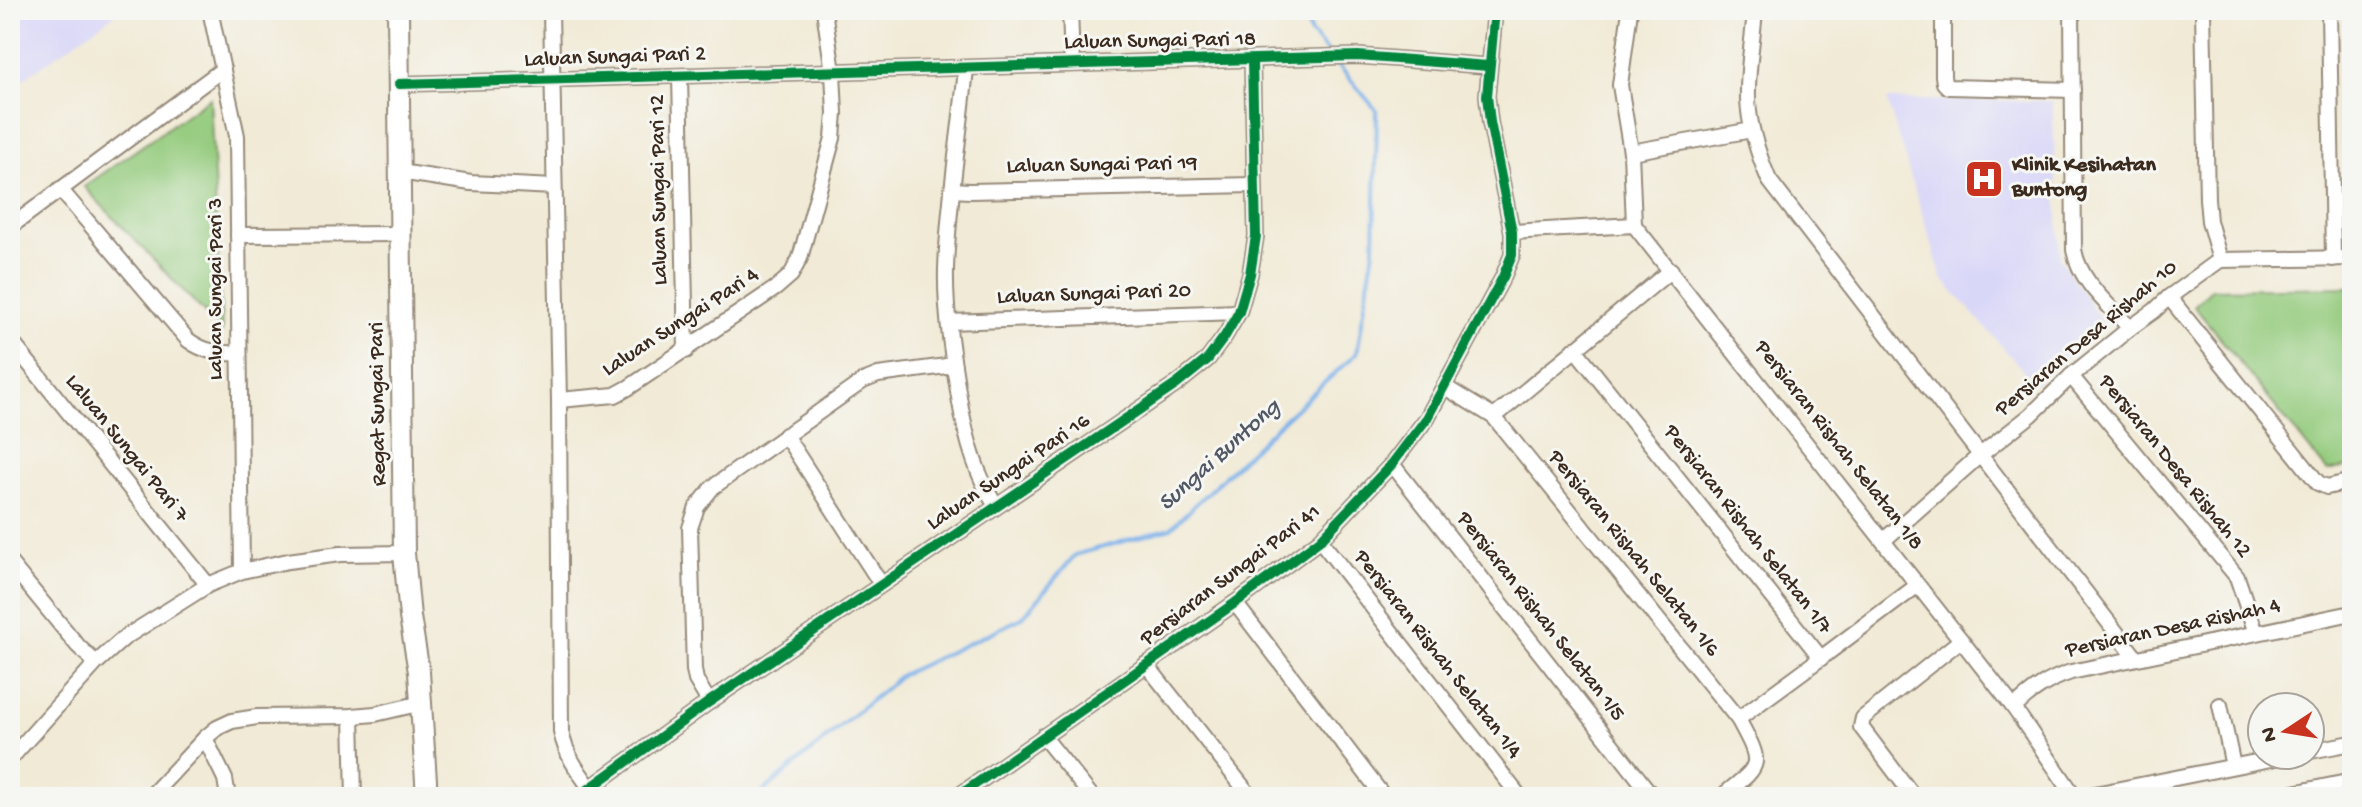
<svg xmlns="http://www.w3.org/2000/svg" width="2362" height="807" viewBox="0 0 2362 807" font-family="'Gochi Hand',sans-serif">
<rect width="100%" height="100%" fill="#f6f6f2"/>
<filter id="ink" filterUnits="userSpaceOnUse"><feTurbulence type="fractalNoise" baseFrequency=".0125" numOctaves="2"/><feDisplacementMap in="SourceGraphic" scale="16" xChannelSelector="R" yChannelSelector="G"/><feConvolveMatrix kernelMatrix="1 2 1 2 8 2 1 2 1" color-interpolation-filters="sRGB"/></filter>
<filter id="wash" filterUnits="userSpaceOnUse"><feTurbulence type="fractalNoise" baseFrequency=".006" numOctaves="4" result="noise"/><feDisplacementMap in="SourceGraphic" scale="32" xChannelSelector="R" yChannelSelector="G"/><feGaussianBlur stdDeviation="1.8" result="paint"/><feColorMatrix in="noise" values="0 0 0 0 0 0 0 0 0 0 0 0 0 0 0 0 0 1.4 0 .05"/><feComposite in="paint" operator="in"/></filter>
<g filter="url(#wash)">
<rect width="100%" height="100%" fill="#f1ead6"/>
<g fill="#d9d7f8">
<path d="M 10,10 L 121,10 L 10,88 Z"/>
<path d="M 1887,100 L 2052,101 L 2060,258 L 2103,324 L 2035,384 L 1942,278 Z"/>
</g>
<g fill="#93ca7c" stroke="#677a4d" stroke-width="2">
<path d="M 210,98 L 222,331 L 84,187 Z"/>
<path d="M 2352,287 L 2352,466 L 2327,471 L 2194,306 L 2211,289 Z"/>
</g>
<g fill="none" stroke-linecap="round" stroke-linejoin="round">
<g stroke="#7cb1e9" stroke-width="4">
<path d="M 1305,10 L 1310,32 L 1329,54"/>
<path d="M 757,797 L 901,675 L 1022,618 L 1075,555 L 1171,528 L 1281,422 L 1357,353 L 1374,249 L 1377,111 L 1334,60"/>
</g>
</g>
</g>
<g filter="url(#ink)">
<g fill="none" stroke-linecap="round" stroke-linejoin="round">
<defs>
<g id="minor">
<path d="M 210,10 L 237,136 L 242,571"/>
<path d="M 551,10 L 559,400 L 561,732 C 566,755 577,770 591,789"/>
<path d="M 1070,10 L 1072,64"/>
<path d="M 1630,10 L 1620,85 L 1631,152 L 1634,225"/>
<path d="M 1755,10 C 1753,39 1747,70 1748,99 C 1749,127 1758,154 1769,180 L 2136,658"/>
<path d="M 1943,10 L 1943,76 L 1944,83 L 1948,87 L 2073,90"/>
<path d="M 2072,10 L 2074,250 C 2080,282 2108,304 2130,328"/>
<path d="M 2203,10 L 2207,199 L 2209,221 L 2220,260"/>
<path d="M 2329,10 L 2333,259"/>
<path d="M 966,68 C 960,135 948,202 946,269 C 945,311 952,355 959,397 C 965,434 975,474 996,506"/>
<path d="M 680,76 L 686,351"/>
<path d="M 399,84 L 1358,56 L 1488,66"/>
<path d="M 1631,152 L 1752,130"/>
<path d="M 400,172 L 471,183 L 554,187"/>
<path d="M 60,189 L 188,340 C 204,352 219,354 239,353"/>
<path d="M 952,190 L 970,191 L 1254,185"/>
<path d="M 10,227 L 223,69"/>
<path d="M 1512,232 L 1634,225 L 1961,640 L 2014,708 L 2075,797"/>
<path d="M 238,235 L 401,234"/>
<path d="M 2169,297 L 2318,483 L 2327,487 L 2352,481"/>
<path d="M 949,322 L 1239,312"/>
<path d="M 10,340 L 208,585"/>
<path d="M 1575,349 L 1821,658 L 1738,719"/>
<path d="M 2071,376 L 2237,577 L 2256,633"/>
<path d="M 1445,387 L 1494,417 L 1738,719 C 1764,767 1762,764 1721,797"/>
<path d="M 559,400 L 615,395 L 628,388 L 776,288 L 791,275 L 800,258 L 833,138 L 835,113 L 833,72 L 824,10"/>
<path d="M 1494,417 L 1671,270"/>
<path d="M 785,435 L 881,584"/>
<path d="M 1392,464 L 1653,797"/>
<path d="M 1320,540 L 1520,797"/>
<path d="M 1884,540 L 1979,456 L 2031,415 L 2071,376 L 2130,328 L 2154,311 L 2169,297 L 2220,260 L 2352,258"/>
<path d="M 10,563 L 78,646 L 96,663"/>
<path d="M 1235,603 L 1384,797"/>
<path d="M 1821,658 L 1918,585"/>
<path d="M 1146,664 L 1251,797"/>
<path d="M 709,702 L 696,680 L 694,670 L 690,528 L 697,507 L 713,487 L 863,381 L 878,375 L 954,365"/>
<path d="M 2220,705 L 2233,766"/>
<path d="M 2014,708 C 2031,691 2047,680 2071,672 L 2352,613"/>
<path d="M 352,716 L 354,797"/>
<path d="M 1043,736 L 1092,797"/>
<path d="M 205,738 L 225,779 L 228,797"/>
<path d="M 2310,751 L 2352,743"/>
<path d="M 10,759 L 96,663 L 124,638 L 208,585 L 242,571 L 288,561 L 340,554 L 404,553"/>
<path d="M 150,797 L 205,738 L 217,728 L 232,721 L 257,717 L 352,716 L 375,714 L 422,703"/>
<path d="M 578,797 L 709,702 L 1177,384 L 1208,359 L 1225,336 L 1239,312 L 1250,274 L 1256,236 L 1252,61"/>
<path d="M 957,797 L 1235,603 L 1320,540 L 1392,464 L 1427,418 L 1503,277 L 1512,255 L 1512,232 L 1490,122 L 1487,96 L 1495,10"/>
<path d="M 1914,797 L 1861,727 L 1863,718 L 1961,640"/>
<path d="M 2080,797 L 2291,755"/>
<path d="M 2274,797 L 2352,781"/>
</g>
<path id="secondary" d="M 398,10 L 404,553 L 410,617 L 419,672 L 427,797"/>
</defs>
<use href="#minor" stroke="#968a7a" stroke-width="18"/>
<use href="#secondary" stroke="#968a7a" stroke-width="24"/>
<use href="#minor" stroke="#fff" stroke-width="14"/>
<use href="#secondary" stroke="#fff" stroke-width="20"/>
<defs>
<g id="cycleway">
<path d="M 399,84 L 1358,56 L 1488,66"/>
<path d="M 578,797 L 709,702 L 1177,384 L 1208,359 L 1225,336 L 1239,312 L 1250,274 L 1256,236 L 1252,61"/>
<path d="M 957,797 L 1235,603 L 1320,540 L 1392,464 L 1427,418 L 1503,277 L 1512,255 L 1512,232 L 1490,122 L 1487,96 L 1495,10"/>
</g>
</defs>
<use href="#cycleway" stroke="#f6f6f2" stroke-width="15"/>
<use href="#cycleway" stroke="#00873e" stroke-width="10"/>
</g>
</g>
<defs>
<symbol id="hospital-square" viewBox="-11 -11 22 22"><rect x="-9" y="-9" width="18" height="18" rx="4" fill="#c8321e" stroke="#f6f6f2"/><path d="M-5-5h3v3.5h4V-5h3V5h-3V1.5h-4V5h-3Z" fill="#fff"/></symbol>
</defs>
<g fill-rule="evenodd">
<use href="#hospital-square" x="1962" y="157" width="44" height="44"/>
</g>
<g text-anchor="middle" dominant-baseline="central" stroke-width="6" stroke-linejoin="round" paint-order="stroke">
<g font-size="22" fill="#3b2a1e" stroke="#f6f6f2">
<text transform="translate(1160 42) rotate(-1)">Laluan Sungai Pari 18</text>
<text transform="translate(615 58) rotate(-2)">Laluan Sungai Pari 2</text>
<text transform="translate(1102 166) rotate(-1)">Laluan Sungai Pari 19</text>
<text transform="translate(660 190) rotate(-91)">Laluan Sungai Pari 12</text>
<text transform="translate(217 289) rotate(-90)">Laluan Sungai Pari 3</text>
<text transform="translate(1094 295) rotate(-2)">Laluan Sungai Pari 20</text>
<text transform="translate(681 323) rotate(-33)">Laluan Sungai Pari 4</text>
<text transform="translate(2087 339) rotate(-40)">Persiaran Desa Rishah 10</text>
<text transform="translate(379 404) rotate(-91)">Regat Sungai Pari</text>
<text transform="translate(1838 446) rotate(52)">Persiaran Rishah Selatan 1/8</text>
<text transform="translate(126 449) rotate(51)">Laluan Sungai Pari 7</text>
<text transform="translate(2174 467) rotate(51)">Persiaran Desa Rishah 12</text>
<text transform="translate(1009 473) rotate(-34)">Laluan Sungai Pari 16</text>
<text transform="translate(1747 530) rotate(52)">Persiaran Rishah Selatan 1/7</text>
<text transform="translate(1633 554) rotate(51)">Persiaran Rishah Selatan 1/6</text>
<text transform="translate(1231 576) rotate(-37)">Persiaran Sungai Pari 41</text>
<text transform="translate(1540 617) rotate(52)">Persiaran Rishah Selatan 1/5</text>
<text transform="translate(2173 629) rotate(-12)">Persiaran Desa Rishah 4</text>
<text transform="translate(1437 655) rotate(52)">Persiaran Rishah Selatan 1/4</text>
</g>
<g font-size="22" font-weight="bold" fill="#3b2a1e" stroke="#f6f6f2" text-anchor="start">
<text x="2012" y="166">Klinik Kesihatan<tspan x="2012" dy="25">Buntong</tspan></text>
</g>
<g font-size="24" font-style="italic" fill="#525965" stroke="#f6f6f2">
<text transform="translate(1220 456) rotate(-42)">Sungai Buntong</text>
</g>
</g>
<rect width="2362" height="807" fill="none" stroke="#f6f6f2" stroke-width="40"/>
<g transform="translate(2286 731) rotate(258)"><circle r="38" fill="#f6f6f2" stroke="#aba49d" stroke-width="2"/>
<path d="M0-6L14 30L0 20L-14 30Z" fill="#c8321e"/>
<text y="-12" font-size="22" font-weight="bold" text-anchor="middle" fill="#3b2a1e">N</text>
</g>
</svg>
